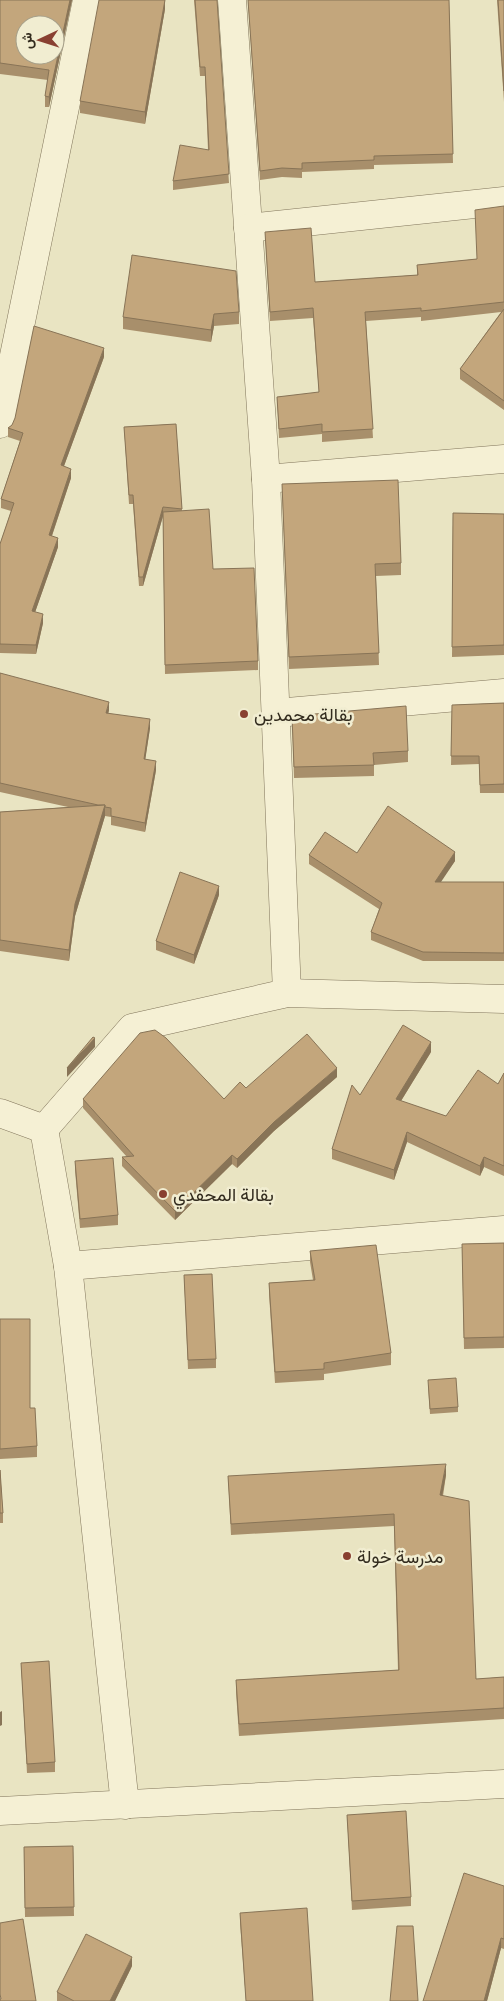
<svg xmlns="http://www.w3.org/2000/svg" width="504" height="2001" viewBox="0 0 504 2001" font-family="'Source Serif 4',Vazirmatn,serif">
<rect width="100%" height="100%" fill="#e9e4c2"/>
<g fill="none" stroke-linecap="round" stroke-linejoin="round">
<defs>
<g id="street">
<path d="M 232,0 L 266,479 L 287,993"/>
<path d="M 248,228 L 504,201"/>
<path d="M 0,424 L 87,0"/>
<path d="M 266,479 L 504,459"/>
<path d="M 276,713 L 504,693"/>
<path d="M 0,1113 L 44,1129"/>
<path d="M 44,1129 L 68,1266 L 125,1805"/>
<path d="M 44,1129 L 132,1028 L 287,993 L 504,999"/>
<path d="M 68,1266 L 504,1230"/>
<path d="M 0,1811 L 504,1784"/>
</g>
</defs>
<use href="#street" stroke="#81755b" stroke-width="29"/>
<use href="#street" stroke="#f5f0d4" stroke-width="28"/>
</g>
<g fill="#a88f6b">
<path d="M 0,0 L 72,0 L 49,107 L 45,107 L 45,96 L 48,80 L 0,74 Z"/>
<path d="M 165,0 L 165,9 L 145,124 L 80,113 L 80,101 Z"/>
<path d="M 194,0 L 217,0 L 229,183 L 173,190 L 173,181 L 208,150 L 205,76 L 200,76 Z"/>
<path d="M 248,0 L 449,0 L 453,163 L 374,165 L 374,169 L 302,172 L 302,178 L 282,177 L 260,180 Z"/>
<path d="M 497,0 L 504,0 L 504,102 Z"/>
<path d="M 504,206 L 504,410 L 460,379 L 460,369 L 501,312 L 421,321 L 421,317 L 366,321 L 373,438 L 322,442 L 322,434 L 279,438 L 277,397 L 319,393 L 313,318 L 270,321 L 265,232 L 315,282 L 417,275 L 417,265 L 477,259 Z"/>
<path d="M 239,312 L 239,324 L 214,326 L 211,342 L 123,329 L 123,317 Z"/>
<path d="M 104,357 L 64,466 L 71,478 L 52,536 L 58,547 L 35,612 L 43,623 L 36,654 L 0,653 L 0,544 L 11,511 L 1,508 L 1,499 L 20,441 L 8,437 L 8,428 Z"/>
<path d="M 176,424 L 182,511 L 213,569 L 258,661 L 258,670 L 165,674 L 163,516 L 143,586 L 139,586 L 133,504 L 129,504 L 124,427 Z"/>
<path d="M 282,484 L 401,563 L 401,575 L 376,576 L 379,665 L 289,669 Z"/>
<path d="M 453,513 L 504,514 L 504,655 L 452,657 Z"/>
<path d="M 0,673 L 109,710 L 108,714 L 150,728 L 145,760 L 156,770 L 145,832 L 111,825 L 111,817 L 105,816 L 75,916 L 69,961 L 0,951 L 0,812 L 68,807 L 0,792 Z"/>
<path d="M 504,703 L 504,793 L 480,793 L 479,764 L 451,765 L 452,705 Z"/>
<path d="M 292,716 L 408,751 L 408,762 L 374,765 L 374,776 L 294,778 Z"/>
<path d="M 357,853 L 455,861 L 440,882 L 504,882 L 504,961 L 423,961 L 371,940 L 371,932 L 379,909 L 309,864 L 309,855 Z"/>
<path d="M 219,895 L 194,964 L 156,950 L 156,941 Z"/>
<path d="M 431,1052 L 401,1101 L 446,1116 L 498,1084 L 504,1073 L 504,1176 L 484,1167 L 480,1176 L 407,1142 L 394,1180 L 332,1159 L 332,1149 L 360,1095 Z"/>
<path d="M 337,1077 L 274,1131 L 237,1168 L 232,1164 L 175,1220 L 122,1166 L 122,1157 L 127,1157 L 83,1108 L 83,1099 L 224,1099 L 246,1088 Z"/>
<path d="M 75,1161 L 118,1215 L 118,1225 L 80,1228 L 75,1170 Z"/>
<path d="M 504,1243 L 504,1348 L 464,1349 L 462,1244 Z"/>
<path d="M 310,1251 L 391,1353 L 391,1365 L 324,1374 L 324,1380 L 275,1383 L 269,1294 L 269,1283 L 313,1280 L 310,1262 Z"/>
<path d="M 184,1275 L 216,1359 L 216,1368 L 188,1369 Z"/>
<path d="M 0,1319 L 30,1408 L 37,1446 L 37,1457 L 0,1459 Z"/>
<path d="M 428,1385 L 458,1407 L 458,1412 L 430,1414 Z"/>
<path d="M 0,1470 L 3,1513 L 3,1523 L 0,1523 Z"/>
<path d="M 446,1475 L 443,1496 L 476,1679 L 504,1677 L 504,1719 L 239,1736 L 236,1692 L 236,1680 L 398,1670 L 394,1526 L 231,1535 L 228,1476 Z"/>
<path d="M 21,1663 L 55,1762 L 55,1772 L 27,1773 Z"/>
<path d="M 347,1815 L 411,1897 L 411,1906 L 352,1910 Z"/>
<path d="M 73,1846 L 74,1916 L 25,1917 L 24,1847 Z"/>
<path d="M 504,1886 L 504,1949 L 501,1948 L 487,2001 L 423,2001 Z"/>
<path d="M 240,1913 L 313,2001 L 246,2001 L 240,1923 Z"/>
<path d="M 132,1966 L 115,2001 L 57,2001 L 57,1992 Z"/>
</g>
<g fill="#887457">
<path d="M 70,0 L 72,0 L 49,107 L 49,97 Z"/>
<path d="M 165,0 L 165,9 L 145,124 L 145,112 Z"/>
<path d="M 214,314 L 214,326 L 211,342 L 211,330 Z"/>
<path d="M 104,348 L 104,357 L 61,474 L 61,465 Z"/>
<path d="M 71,469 L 71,478 L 49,544 L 49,535 Z"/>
<path d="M 163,507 L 163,516 L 143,586 L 143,577 Z"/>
<path d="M 58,538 L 58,547 L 32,621 L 32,611 Z"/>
<path d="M 43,614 L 43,623 L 36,654 L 36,645 Z"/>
<path d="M 109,702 L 109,710 L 106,722 L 106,713 Z"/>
<path d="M 150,719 L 150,728 L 144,768 L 144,759 Z"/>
<path d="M 156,761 L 156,770 L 145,832 L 145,823 Z"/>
<path d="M 105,805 L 105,816 L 75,916 L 69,961 L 69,950 L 75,904 Z"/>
<path d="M 455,852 L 455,861 L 435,891 L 435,882 Z"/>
<path d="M 219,886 L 219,895 L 194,964 L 194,955 Z"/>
<path d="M 95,1038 L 95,1047 L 67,1077 L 67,1068 Z"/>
<path d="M 431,1042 L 431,1052 L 396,1109 L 396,1099 Z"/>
<path d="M 337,1068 L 337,1077 L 274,1131 L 237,1168 L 237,1159 L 274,1122 Z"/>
<path d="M 407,1132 L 407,1142 L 394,1180 L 394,1170 Z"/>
<path d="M 232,1155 L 232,1164 L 175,1220 L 175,1211 Z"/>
<path d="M 484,1157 L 484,1167 L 480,1176 L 480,1166 Z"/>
<path d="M 446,1464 L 446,1475 L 440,1507 L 440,1495 Z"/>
<path d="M 2,1711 L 2,1725 L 0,1726 L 0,1712 Z"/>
<path d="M 501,1938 L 501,1948 L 487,2001 L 484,2001 Z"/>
<path d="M 132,1957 L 132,1966 L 115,2001 L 110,2001 Z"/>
</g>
<g fill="#c3a67c" stroke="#887457" fill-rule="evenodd">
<path d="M 0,0 L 70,0 L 49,97 L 45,96 L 49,70 L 0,63 ZM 25,25 L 55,25 L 55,55 L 25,55 Z"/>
<path d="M 99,0 L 165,0 L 145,112 L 80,101 Z"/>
<path d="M 195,0 L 217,0 L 229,174 L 173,181 L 180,145 L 209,150 L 205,67 L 200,67 Z"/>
<path d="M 248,0 L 449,0 L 453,154 L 374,156 L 374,160 L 302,163 L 302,169 L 282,168 L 260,171 Z"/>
<path d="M 498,0 L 504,0 L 504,91 Z"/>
<path d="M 504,206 L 504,302 L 421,311 L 421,308 L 365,312 L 373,429 L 322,432 L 322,424 L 279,429 L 277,397 L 319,392 L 313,308 L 270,312 L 265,232 L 311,228 L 315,282 L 418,275 L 417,265 L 477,259 L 475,210 Z"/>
<path d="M 132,255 L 236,271 L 239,312 L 214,314 L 211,330 L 123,317 Z"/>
<path d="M 504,309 L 504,401 L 460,369 Z"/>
<path d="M 34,326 L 104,348 L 61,465 L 71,469 L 49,535 L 58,538 L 32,611 L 43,614 L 36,645 L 0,644 L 0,544 L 14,503 L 1,499 L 23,433 L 8,428 L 12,425 L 15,418 Z"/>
<path d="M 176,424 L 182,509 L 163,507 L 143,577 L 139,577 L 133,495 L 129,495 L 124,427 Z"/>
<path d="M 398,480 L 401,563 L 375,564 L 379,653 L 289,657 L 282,484 Z"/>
<path d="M 209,509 L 213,569 L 254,568 L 258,661 L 165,665 L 163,512 Z"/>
<path d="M 453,513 L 504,514 L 504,645 L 452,647 Z"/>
<path d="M 0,673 L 109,702 L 106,713 L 150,719 L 144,759 L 156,761 L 145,823 L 111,816 L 111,808 L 105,807 L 105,805 L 98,805 L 0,783 Z"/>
<path d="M 504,703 L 504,784 L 480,785 L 479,756 L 451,756 L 452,705 Z"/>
<path d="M 406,706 L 408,751 L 373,753 L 374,765 L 294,767 L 292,716 Z"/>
<path d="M 105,805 L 75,904 L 69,950 L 0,940 L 0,812 Z"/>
<path d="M 388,806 L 455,852 L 435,882 L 504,882 L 504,953 L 423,952 L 371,932 L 382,903 L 309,855 L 325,832 L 357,853 Z"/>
<path d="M 180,872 L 219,886 L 194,955 L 156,941 Z"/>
<path d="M 403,1025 L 431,1042 L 396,1099 L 446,1116 L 478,1070 L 498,1084 L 504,1073 L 504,1166 L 484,1157 L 480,1166 L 407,1132 L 394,1170 L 332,1149 L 352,1085 L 360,1095 Z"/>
<path d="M 155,1030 L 166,1038 L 224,1099 L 240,1082 L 246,1088 L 307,1034 L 337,1068 L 274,1122 L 237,1159 L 232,1155 L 175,1211 L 122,1157 L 134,1156 L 83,1099 L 140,1033 Z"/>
<path d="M 93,1037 L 95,1038 L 67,1068 Z"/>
<path d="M 113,1158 L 118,1215 L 80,1219 L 75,1161 Z"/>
<path d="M 504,1243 L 504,1337 L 464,1338 L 462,1244 Z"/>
<path d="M 376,1245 L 391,1353 L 324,1363 L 324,1369 L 275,1372 L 269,1283 L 315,1280 L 310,1251 Z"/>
<path d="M 212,1274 L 216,1359 L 188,1360 L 184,1275 Z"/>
<path d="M 0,1319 L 30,1319 L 30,1408 L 35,1408 L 37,1446 L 0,1449 Z"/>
<path d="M 456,1378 L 458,1407 L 430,1409 L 428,1380 Z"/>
<path d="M 446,1464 L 440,1495 L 469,1501 L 476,1679 L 504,1677 L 504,1708 L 239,1724 L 236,1680 L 399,1670 L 394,1514 L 231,1524 L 228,1476 Z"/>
<path d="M 0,1470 L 3,1513 L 0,1513 Z"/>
<path d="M 49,1661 L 55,1762 L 27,1764 L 21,1663 Z"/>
<path d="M 406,1811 L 411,1897 L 352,1901 L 347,1815 Z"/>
<path d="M 73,1846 L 74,1907 L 25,1908 L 24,1847 Z"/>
<path d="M 464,1873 L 504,1886 L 504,1939 L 501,1938 L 484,2001 L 423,2001 Z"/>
<path d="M 307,1908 L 313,2001 L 246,2001 L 240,1913 Z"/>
<path d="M 23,1919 L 36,2001 L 0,2001 L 0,1999 L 1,1999 L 0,1994 L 0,1923 Z"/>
<path d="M 397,1926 L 413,1926 L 418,2001 L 390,2001 Z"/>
<path d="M 86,1934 L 132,1957 L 110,2001 L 74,2001 L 57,1992 Z"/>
</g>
<g fill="#894031" stroke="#f1edd1" stroke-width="2">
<circle cx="244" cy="714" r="5"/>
<circle cx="163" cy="1194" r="5"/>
<circle cx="347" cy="1556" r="5"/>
</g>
<g text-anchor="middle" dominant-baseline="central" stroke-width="5" stroke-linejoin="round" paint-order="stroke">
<g font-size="18" fill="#322b1e" stroke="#f1edd1" text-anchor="start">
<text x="254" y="714">بقالة محمدين</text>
<text x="173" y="1194">بقالة المحفدي</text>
<text x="357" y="1556">مدرسة خولة</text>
</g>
</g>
<g transform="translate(40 40) rotate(266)"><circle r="24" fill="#f1edd1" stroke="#a59f89"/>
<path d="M0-4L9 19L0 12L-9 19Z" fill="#894031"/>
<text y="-8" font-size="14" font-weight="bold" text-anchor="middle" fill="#322b1e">ش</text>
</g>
</svg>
